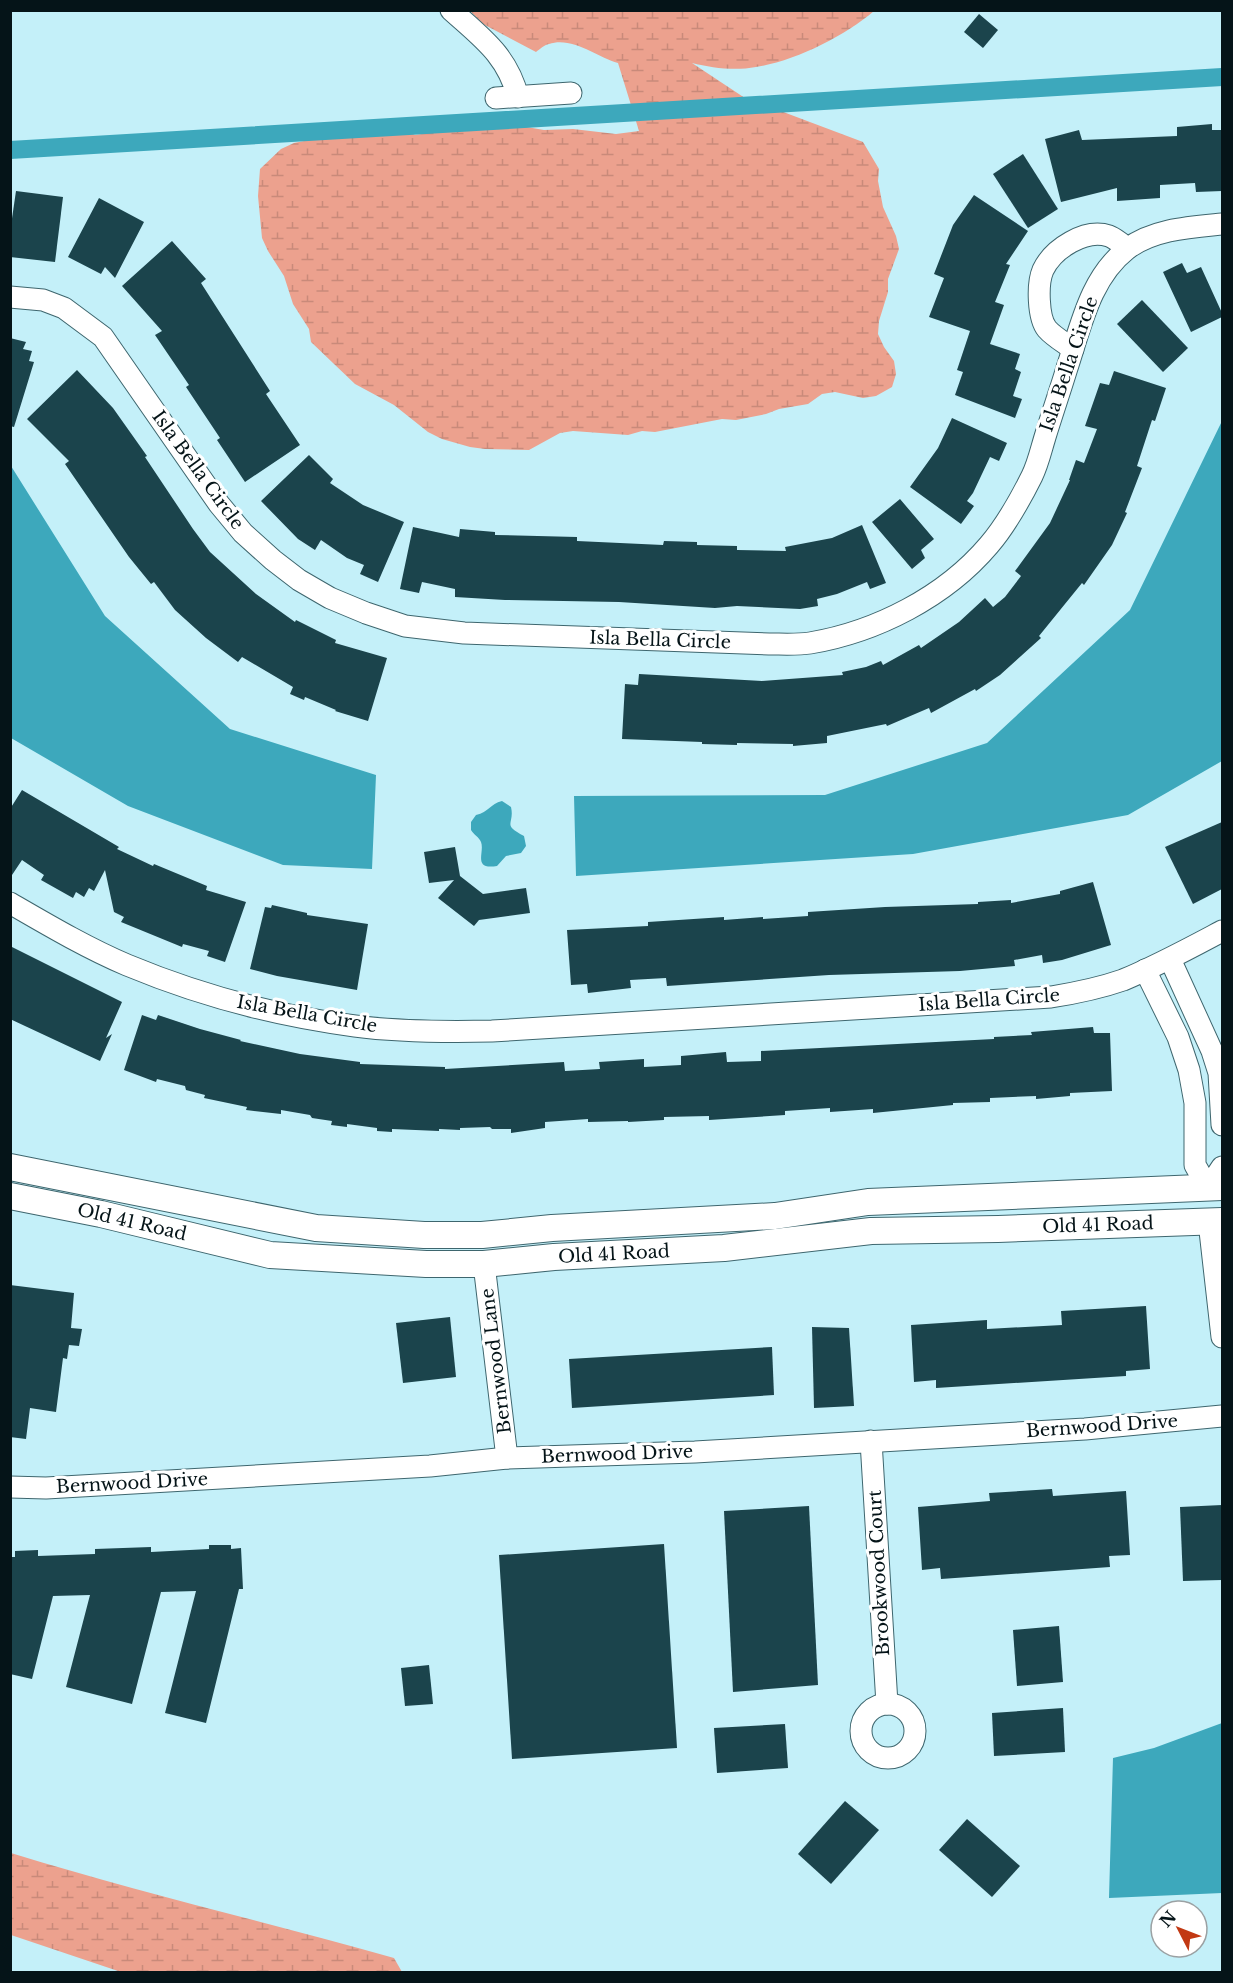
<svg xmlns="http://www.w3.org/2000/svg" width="1233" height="1983" viewBox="0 0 1233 1983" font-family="'Libre Baskerville',serif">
<defs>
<pattern id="wetland-marsh" width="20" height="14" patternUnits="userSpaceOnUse" patternTransform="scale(1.5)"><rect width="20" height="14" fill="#eca18e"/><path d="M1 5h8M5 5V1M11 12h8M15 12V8" fill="none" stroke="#c98a7a"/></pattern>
</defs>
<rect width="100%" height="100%" fill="#c4f0f9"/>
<g fill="url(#wetland-marsh)">
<path d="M 470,11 L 874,11 C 845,36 795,61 756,67 C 735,71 712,68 692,63 L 760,108 L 770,107 L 863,142 L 879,169 L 878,181 L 883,207 L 896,236 L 899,249 L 888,279 L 888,292 L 879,321 L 878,334 L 884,347 L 894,361 L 896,374 L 892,387 L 876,396 L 863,398 L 835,392 L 822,394 L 808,404 L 779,409 L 766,414 L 736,420 L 722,419 L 655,432 L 642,431 L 628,435 L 573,431 L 560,433 L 529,450 L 485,449 L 470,447 L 442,439 L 428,432 L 394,405 L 355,384 L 311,342 L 309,329 L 293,304 L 284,276 L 268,251 L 262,238 L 258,196 L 260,169 L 281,149 L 294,143 L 334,135 L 348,136 L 401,128 L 415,135 L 457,128 L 501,128 L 515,125 L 544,130 L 573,129 L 616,134 L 639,131 L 618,63 C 597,57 572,36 549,44 C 544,45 540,49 536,52 L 483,24 Z"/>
<path d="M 11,1853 C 137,1892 266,1922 394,1958 L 402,1972 L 121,1972 L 11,1935 Z"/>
</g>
<g fill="#3da8bc">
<path d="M 1222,421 L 1222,761 L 1128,815 L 913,854 L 576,876 L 574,796 L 825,795 L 987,743 L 1130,610 Z"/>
<path d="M 11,466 L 105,616 L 230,729 L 376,775 L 372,869 L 283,865 L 128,806 L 11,738 Z"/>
<path d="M 502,801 L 511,807 C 515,825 501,824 524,836 L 526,846 L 521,853 L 506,856 L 497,866 C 472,870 485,852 481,842 C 479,837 474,835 471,830 L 471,822 L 476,815 C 489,812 490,804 502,801 Z"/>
<path d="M 1222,1723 L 1222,1893 L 1109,1898 L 1113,1758 L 1154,1748 Z"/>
</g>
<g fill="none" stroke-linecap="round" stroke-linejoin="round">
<path stroke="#3da8bc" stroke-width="18" d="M 10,150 L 1222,77"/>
</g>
<g fill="#1b444c">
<path d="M 979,14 L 998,30 L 983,48 L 964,32 Z"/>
<path d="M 1212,124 L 1212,130 L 1222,130 L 1222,191 L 1196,192 L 1195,183 L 1160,185 L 1160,198 L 1117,201 L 1117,188 L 1061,202 L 1045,139 L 1079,130 L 1082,140 L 1177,136 L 1177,127 Z"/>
<path d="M 1023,154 L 1058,209 L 1028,228 L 993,174 Z"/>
<path d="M 16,191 L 63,197 L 55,262 L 10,257 L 10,232 Z"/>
<path d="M 974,195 L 1028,231 L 1006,264 L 1010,265 L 995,302 L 1004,305 L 990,344 L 1020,354 L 1015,369 L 1021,372 L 1013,396 L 1022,399 L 1015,418 L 955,395 L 963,372 L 957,370 L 970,331 L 929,317 L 944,278 L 934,274 L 953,225 Z"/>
<path d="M 99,198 L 144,222 L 115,278 L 105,267 L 101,274 L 68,257 Z"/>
<path d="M 172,241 L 206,279 L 201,283 L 270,391 L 266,394 L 300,445 L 245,482 L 217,440 L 220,438 L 186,387 L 189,385 L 155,335 L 162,331 L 122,286 Z"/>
<path d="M 1182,263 L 1187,273 L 1201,267 L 1222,313 L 1222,317 L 1191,332 L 1163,272 Z"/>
<path d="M 1142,300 L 1188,348 L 1163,372 L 1117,324 Z"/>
<path d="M 10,338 L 26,342 L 23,349 L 32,351 L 29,361 L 34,362 L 14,427 L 10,426 Z"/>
<path d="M 77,370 L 113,408 L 147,456 L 145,457 L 193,529 L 210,552 L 256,594 L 295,622 L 296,620 L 336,640 L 335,643 L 387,658 L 368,721 L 335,711 L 336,710 L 305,697 L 304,700 L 290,694 L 293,687 L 242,657 L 238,662 L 206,638 L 175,610 L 154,582 L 151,584 L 129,557 L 65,464 L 69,461 L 27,419 Z"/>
<path d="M 1114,371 L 1166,388 L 1155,421 L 1152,420 L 1137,466 L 1142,468 L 1125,512 L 1127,513 L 1112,545 L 1084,585 L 1082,583 L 1039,636 L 1041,638 L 1000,675 L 976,691 L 975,689 L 931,713 L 929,708 L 887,726 L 886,724 L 827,736 L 827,743 L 793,746 L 793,744 L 737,743 L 737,745 L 702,744 L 702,742 L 622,739 L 625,684 L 638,685 L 639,674 L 762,681 L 843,675 L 842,672 L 866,667 L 881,661 L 883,665 L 919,645 L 921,648 L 959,622 L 985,598 L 993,607 L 1005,597 L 1021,576 L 1015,571 L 1050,523 L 1070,480 L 1069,480 L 1076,460 L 1084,463 L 1097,429 L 1085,426 L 1100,383 L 1109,385 Z"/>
<path d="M 952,418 L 1007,443 L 999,461 L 990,457 L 973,493 L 967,501 L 974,506 L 961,524 L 910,487 L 938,448 Z"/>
<path d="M 309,455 L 333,479 L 330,483 L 363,505 L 404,522 L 378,582 L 360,574 L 364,565 L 347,558 L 321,540 L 315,550 L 298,539 L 261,501 Z"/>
<path d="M 900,499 L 934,539 L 921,550 L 925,558 L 912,569 L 872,522 Z"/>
<path d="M 862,525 L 886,583 L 870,589 L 867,582 L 837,594 L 817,599 L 818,606 L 800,609 L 737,606 L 715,608 L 619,602 L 505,600 L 455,597 L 455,589 L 422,582 L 419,593 L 400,589 L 413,527 L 459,537 L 460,529 L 495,532 L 495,535 L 577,537 L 577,541 L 663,545 L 664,541 L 697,542 L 697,545 L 737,546 L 737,550 L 786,551 L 785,547 L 832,538 Z"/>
<path d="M 22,790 L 119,847 L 117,849 L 153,866 L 154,864 L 207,886 L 206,890 L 246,902 L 225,962 L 207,956 L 209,951 L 183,944 L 182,947 L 121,922 L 124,917 L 114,912 L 105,870 L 94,891 L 89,888 L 84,897 L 76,892 L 73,898 L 41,880 L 44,875 L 22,860 L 10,878 L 10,809 Z"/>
<path d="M 1222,822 L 1222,889 L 1193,904 L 1165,847 Z"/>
<path d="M 455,847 L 460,876 L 483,894 L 526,888 L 530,913 L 479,920 L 474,926 L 438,898 L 454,880 L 429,883 L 424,852 Z"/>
<path d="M 1093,882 L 1111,945 L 1062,960 L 1043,963 L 1042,955 L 1014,960 L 1015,966 L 960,971 L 829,975 L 667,986 L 666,978 L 630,980 L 631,988 L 588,993 L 587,984 L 571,985 L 567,930 L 648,926 L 648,922 L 724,917 L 724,920 L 763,917 L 763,919 L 808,916 L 808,912 L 885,907 L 978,904 L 978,902 L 1011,900 L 1011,903 L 1060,894 L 1060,891 Z"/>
<path d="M 272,905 L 307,913 L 307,915 L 368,924 L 357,990 L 277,976 L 250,969 L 265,907 L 271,908 Z"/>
<path d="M 10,946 L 122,1002 L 106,1038 L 112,1034 L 100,1061 L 10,1019 Z"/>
<path d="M 142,1015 L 156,1020 L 158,1015 L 200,1029 L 241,1040 L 240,1041 L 300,1054 L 360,1062 L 360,1064 L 445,1067 L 445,1069 L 564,1062 L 565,1071 L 600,1069 L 599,1062 L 644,1059 L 644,1067 L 681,1065 L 681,1056 L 726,1052 L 727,1062 L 761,1061 L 761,1051 L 994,1039 L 994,1037 L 1032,1035 L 1031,1032 L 1093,1027 L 1094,1033 L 1110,1033 L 1112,1091 L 1070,1093 L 1070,1096 L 1036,1099 L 1036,1096 L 990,1098 L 990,1102 L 953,1103 L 953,1105 L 873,1113 L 873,1109 L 830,1112 L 830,1108 L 785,1111 L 785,1115 L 709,1120 L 709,1116 L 664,1117 L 664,1120 L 628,1122 L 628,1121 L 588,1122 L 588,1119 L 545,1122 L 545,1128 L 511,1133 L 511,1129 L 492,1129 L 490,1127 L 460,1128 L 460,1130 L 439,1129 L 439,1131 L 392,1129 L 392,1132 L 377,1131 L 377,1128 L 347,1124 L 347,1127 L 331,1125 L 332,1121 L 312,1118 L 310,1115 L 281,1110 L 281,1114 L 246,1110 L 247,1107 L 204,1098 L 205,1095 L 186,1090 L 185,1086 L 157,1079 L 156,1082 L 124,1070 Z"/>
<path d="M 10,1285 L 74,1293 L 71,1328 L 82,1329 L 79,1346 L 69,1345 L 67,1359 L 63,1358 L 56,1412 L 30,1408 L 26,1439 L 10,1437 Z"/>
<path d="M 1146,1306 L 1150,1369 L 1126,1371 L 1126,1376 L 936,1388 L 936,1380 L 914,1382 L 911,1325 L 987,1320 L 987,1329 L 1062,1325 L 1061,1311 Z"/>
<path d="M 450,1317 L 456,1377 L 403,1383 L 396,1323 Z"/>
<path d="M 812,1327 L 849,1328 L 854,1406 L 814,1408 Z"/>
<path d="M 772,1347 L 774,1395 L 572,1408 L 569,1359 Z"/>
<path d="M 1052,1489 L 1053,1496 L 1126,1491 L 1130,1555 L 1109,1556 L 1110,1567 L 941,1579 L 940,1568 L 922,1570 L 918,1507 L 990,1501 L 989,1493 Z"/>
<path d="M 1222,1505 L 1222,1580 L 1183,1581 L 1180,1507 Z"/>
<path d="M 809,1506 L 818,1685 L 733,1692 L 724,1511 Z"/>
<path d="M 664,1544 L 677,1748 L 512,1759 L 499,1555 Z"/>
<path d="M 209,1545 L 231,1545 L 231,1549 L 241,1548 L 243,1589 L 239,1589 L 206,1723 L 165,1713 L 196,1591 L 161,1592 L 132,1704 L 66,1687 L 90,1595 L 53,1596 L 32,1679 L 10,1674 L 10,1557 L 15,1557 L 15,1551 L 38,1550 L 38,1556 L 95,1554 L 95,1549 L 151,1547 L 151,1552 L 209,1549 Z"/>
<path d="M 1059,1626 L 1063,1682 L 1017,1686 L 1013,1630 Z"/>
<path d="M 429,1665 L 433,1704 L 405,1706 L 401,1668 Z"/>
<path d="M 1063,1708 L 1065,1752 L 994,1756 L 992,1713 Z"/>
<path d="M 785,1724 L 788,1768 L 717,1773 L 714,1728 Z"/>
<path d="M 845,1801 L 879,1830 L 831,1884 L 798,1854 Z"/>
<path d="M 967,1819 L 1020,1866 L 992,1897 L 939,1850 Z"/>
</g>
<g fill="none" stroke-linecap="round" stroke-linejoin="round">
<defs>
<g id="minor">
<path d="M 451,10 C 482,38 507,55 518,97"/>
<path d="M 496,98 L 571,93"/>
<path d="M 10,297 L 43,300 L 64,308 L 103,337 L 219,504 L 243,533 L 273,560 L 299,580 L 330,598 L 366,613 L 405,626 L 464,633 L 769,644 C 782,644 797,645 810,643 C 876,632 945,597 989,545 C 1007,524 1020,500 1032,476 C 1038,464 1041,450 1045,437 C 1052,414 1060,391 1067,368 C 1081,326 1090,278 1127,249 C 1153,229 1191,227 1222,224"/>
<path d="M 1073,349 C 1065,343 1054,337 1047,329 C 1038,318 1037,284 1043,270 C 1053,249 1085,228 1109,236 C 1115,238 1122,245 1128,248"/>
<path d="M 10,903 C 48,925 87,948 127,965 C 199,995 278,1016 355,1026 C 400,1032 446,1032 492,1031 L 1051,997 C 1076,993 1100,988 1123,980 C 1157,966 1190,948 1222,931"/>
<path d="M 1170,959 L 1212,1051 L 1219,1073 L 1222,1125"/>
<path d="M 1145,970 L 1178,1037 L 1189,1070 L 1195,1103 L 1195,1165 L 1208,1188 L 1222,1167"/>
<path d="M 1209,1222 L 1222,1337"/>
<path d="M 484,1264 L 507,1458"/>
<path d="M 871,1441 L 887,1704"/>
<path d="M 10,1487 L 46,1488 L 430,1466 L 507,1458 L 695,1452 L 1085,1429 L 1222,1416"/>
<circle cx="888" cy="1731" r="27"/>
</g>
<g id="tertiary">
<path d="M 10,1167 L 316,1228 L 424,1235 L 482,1235 L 552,1228 L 775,1216 L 868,1202 L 1222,1187"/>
<path d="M 10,1196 L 101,1214 L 270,1255 L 426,1264 L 484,1264 L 554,1257 L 724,1248 L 871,1231 L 998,1229 L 1222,1221"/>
</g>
</defs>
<use href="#minor" stroke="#3e666e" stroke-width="23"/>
<use href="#tertiary" stroke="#3e666e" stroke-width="28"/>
<use href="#minor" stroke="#fff" stroke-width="21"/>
<use href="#tertiary" stroke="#fff" stroke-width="26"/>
</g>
<g text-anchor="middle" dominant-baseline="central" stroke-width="6" stroke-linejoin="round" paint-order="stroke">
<g font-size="18" fill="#051418" stroke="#fff">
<text transform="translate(1069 364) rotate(-71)">Isla Bella Circle</text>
<text transform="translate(198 470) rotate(54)">Isla Bella Circle</text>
<text transform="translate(660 640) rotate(2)">Isla Bella Circle</text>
<text transform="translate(989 1000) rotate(-4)">Isla Bella Circle</text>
<text transform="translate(307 1014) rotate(10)">Isla Bella Circle</text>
<text transform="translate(132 1222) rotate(13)">Old 41 Road</text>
<text transform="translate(1098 1225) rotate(-2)">Old 41 Road</text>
<text transform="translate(614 1254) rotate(-3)">Old 41 Road</text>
<text transform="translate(496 1361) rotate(-97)">Bernwood Lane</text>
<text transform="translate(1102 1426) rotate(-4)">Bernwood Drive</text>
<text transform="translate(617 1454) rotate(-2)">Bernwood Drive</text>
<text transform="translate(132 1483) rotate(-3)">Bernwood Drive</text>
<text transform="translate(879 1573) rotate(-93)">Brookwood Court</text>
</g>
</g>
<rect width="1233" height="1983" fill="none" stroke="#051418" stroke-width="24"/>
<g transform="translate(1179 1929) rotate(312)"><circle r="28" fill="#ffffff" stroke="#9ba1a3" stroke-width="1.5"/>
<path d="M0-4.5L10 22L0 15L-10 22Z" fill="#c23913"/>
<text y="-9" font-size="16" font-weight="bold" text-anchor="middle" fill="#051418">N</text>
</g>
</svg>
